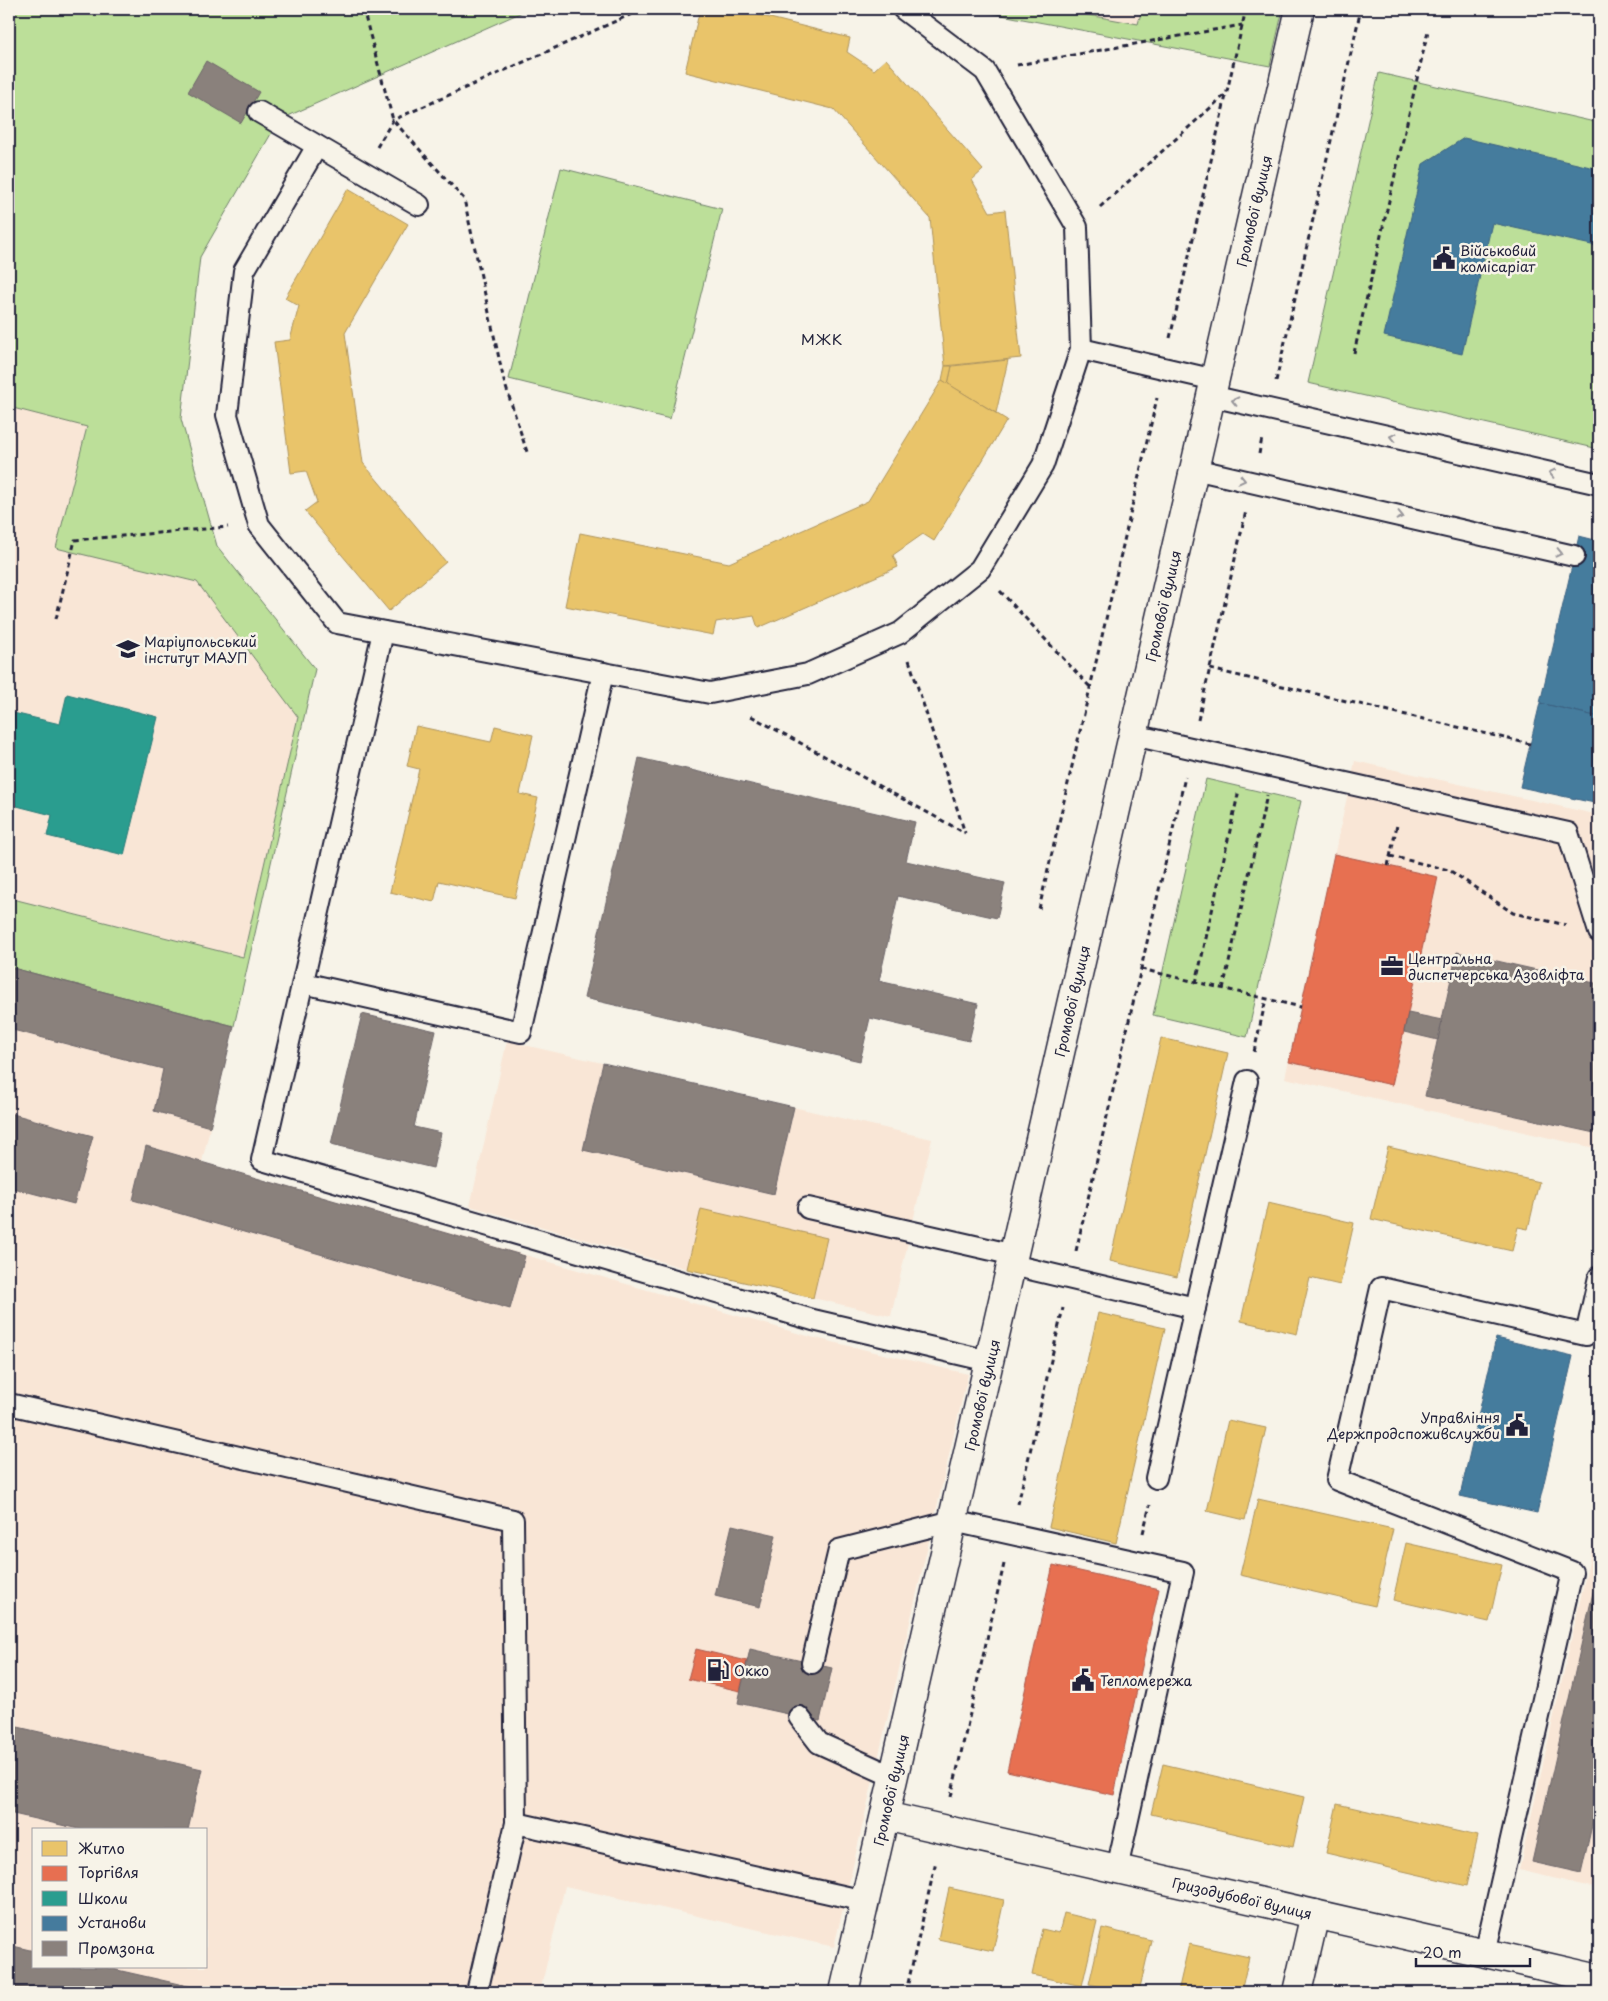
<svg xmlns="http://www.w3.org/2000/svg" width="1608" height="2001" viewBox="0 0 1608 2001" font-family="'Playpen Sans',sans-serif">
<rect width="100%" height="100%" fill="#f7f3e8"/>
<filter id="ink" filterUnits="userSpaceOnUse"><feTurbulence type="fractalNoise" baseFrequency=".02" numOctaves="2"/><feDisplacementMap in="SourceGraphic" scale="10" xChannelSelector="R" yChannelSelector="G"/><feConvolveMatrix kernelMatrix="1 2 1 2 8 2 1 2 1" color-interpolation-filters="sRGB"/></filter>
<g filter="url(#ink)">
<g fill="#f9e6d6" fill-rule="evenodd">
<path d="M 1055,9 L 1142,9 L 1138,25 Z"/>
<path d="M 9,407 L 87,426 L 57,548 L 197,582 L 298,717 L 243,957 L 9,898 Z"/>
<path d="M 1355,761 L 1599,815 L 1599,1149 L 1285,1078 Z"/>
<path d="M 9,967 L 234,1026 L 202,1162 L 811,1337 L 968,1374 L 834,1947 L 565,1886 L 540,1992 L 9,1992 ZM 34,1830 L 206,1830 L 206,1967 L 34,1967 Z"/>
<path d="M 507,1041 L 932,1139 L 891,1316 L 687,1269 L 470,1206 Z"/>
<path d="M 1599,1517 L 1599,1889 L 1519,1870 Z"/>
</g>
<g fill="#bcdf99" stroke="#6f806a">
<path d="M 9,9 L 529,9 L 279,120 L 200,257 L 181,419 L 217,546 L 315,669 L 234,1026 L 9,967 L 9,898 L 243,957 L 298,717 L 197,582 L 56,548 L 87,427 L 9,407 Z"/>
<path d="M 970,9 L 1055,9 L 1138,24 L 1142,9 L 1283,9 L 1270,66 Z"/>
<path d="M 1379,73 L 1599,123 L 1599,449 L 1308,383 Z"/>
<path d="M 561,168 L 722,209 L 670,419 L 509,379 Z"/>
<path d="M 1206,779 L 1301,801 L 1247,1037 L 1153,1015 Z"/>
</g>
<g fill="#e9c46a" stroke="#ad935c">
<path d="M 700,9 L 734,9 L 850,38 L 847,52 L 874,70 L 886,59 L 983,170 L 972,180 L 990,212 L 1005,210 L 1021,358 L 945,366 L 930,218 L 833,109 L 685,72 Z"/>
<path d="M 348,189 L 408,224 L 345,333 L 363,463 L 446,562 L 389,611 L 305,511 L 317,502 L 306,471 L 291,473 L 274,342 L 290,340 L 299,306 L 285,298 Z"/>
<path d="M 1008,360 L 996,413 L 948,384 L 952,366 Z"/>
<path d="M 945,366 L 952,366 L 948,384 L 942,380 Z"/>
<path d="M 942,380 L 1007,420 L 934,541 L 923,534 L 893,555 L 898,567 L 758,628 L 754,616 L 716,622 L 713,635 L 565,606 L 580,533 L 729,563 L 868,501 Z"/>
<path d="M 416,726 L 491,742 L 495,726 L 533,735 L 520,794 L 538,798 L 515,898 L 439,881 L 434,902 L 390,892 L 419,769 L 407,766 Z"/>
<path d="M 1161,1038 L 1228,1053 L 1177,1277 L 1110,1261 Z"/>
<path d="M 1388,1147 L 1539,1182 L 1528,1229 L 1518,1227 L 1512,1251 L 1371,1219 Z"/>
<path d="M 1268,1203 L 1354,1223 L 1340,1285 L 1310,1278 L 1297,1334 L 1241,1321 Z"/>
<path d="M 701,1209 L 827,1238 L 813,1298 L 687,1269 Z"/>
<path d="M 1098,1313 L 1165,1328 L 1116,1543 L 1049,1527 Z"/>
<path d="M 1228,1420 L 1266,1428 L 1245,1520 L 1207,1511 Z"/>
<path d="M 1258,1499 L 1393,1529 L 1375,1606 L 1240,1575 Z"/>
<path d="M 1406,1543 L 1502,1565 L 1489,1622 L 1393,1600 Z"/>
<path d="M 1163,1764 L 1304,1797 L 1293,1847 L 1151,1814 Z"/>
<path d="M 1337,1804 L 1478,1836 L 1467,1886 L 1326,1853 Z"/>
<path d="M 949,1888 L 1004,1900 L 993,1951 L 938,1939 Z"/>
<path d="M 1064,1913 L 1097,1921 L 1082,1986 L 1032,1975 L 1042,1929 L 1059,1933 Z"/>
<path d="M 1102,1928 L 1151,1940 L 1139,1992 L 1125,1992 L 1089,1984 Z"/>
<path d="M 1189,1944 L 1249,1957 L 1241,1992 L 1178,1992 Z"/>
<path d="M 1357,1987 L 1379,1992 L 1356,1992 Z"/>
</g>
<g fill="#e76f51" stroke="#ac584a">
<path d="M 1334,854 L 1438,877 L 1392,1085 L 1289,1062 Z"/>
<path d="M 1053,1565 L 1159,1589 L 1114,1795 L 1007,1771 Z"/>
<path d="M 696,1649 L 747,1661 L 740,1691 L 688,1679 Z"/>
</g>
<path fill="#2a9d8f" stroke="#287876" d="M 67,694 L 158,717 L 124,855 L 47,836 L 52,815 L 9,804 L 9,712 L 60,724 Z"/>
<g fill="#457b9d" stroke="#3a6080">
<path d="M 1464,138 L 1599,169 L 1599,232 L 1596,246 L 1492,223 L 1462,354 L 1384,336 L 1423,164 Z"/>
<path d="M 1579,536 L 1599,541 L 1599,717 L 1540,703 Z"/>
<path d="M 1540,703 L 1599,717 L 1599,804 L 1520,787 Z"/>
<path d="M 1496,1338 L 1573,1356 L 1537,1513 L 1460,1496 Z"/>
</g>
<g fill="#8a817c" stroke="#6b6468">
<path d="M 206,61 L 259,92 L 241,123 L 188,92 Z"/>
<path d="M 639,758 L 915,822 L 906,861 L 1005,883 L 997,918 L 898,896 L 879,981 L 978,1004 L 969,1041 L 870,1018 L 860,1061 L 584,998 Z"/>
<path d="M 1457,952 L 1599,984 L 1599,1134 L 1425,1096 Z"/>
<path d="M 9,967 L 234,1026 L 210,1127 L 154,1111 L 163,1069 L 9,1029 Z"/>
<path d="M 1408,1013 L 1442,1020 L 1438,1040 L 1404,1032 Z"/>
<path d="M 362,1014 L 436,1031 L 414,1127 L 441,1133 L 433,1168 L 331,1144 Z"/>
<path d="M 603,1063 L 794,1107 L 774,1194 L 583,1150 Z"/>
<path d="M 9,1113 L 93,1136 L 74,1204 L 9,1187 Z"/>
<path d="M 146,1146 L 525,1256 L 510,1309 L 133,1200 Z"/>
<path d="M 732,1525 L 776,1535 L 760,1607 L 715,1596 Z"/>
<path d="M 1599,1566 L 1599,1795 L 1581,1873 L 1532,1862 Z"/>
<path d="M 750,1649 L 832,1668 L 820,1721 L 738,1703 Z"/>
<path d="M 9,1725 L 202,1769 L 188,1830 L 83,1830 L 9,1813 Z"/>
<path d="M 9,1945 L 34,1951 L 34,1967 L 104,1967 L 214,1992 L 9,1992 Z"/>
</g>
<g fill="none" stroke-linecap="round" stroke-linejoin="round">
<defs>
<g id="lane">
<path d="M 259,112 L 419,205"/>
<path d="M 317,146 L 244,271 L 227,415 L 259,525 L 337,623 L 710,693 L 808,674 L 900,633 L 980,569 L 1043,465 L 1081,349 L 1077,227 L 985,71 L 903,9"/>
<path d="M 1081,349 L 1215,380"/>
<path d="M 1211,396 L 1599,484"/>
<path d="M 1194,469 L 1574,556"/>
<path d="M 383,632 L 262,1160 L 813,1320 L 989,1361"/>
<path d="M 1133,735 L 1568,833 L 1599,932"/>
<path d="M 303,983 L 521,1032 L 603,673"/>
<path d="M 808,1208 L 1014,1255"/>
<path d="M 1012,1265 L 1195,1308"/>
<path d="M 9,1404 L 513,1520 L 516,1823 L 477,1992"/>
<path d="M 1156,1478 L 1247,1081"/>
<path d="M 812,1663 L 839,1550 L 953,1521 L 1183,1572 L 1117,1869"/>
<path d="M 799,1717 L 819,1743 L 894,1777"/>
<path d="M 516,1823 L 865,1901"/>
<path d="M 1485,1953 L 1572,1572 L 1337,1480 L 1381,1288 L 1586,1335 L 1599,1277"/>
</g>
<g id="street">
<path d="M 885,1816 L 1599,1979"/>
<path d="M 1297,1992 L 1315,1914"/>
</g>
<path id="secondary" d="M 844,1992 L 1300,9"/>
</defs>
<use href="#lane" stroke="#22223b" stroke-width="24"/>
<use href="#street" stroke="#22223b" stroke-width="31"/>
<use href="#secondary" stroke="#22223b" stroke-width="31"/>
<g stroke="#22223b" stroke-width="3" stroke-dasharray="5 4" stroke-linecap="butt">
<path d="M 363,9 L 393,120 L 464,199 L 504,381 L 527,452"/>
<path d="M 1017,65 L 1242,25"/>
<path d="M 377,147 L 393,120 L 643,9"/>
<path d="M 1100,207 L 1227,93"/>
<path d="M 1170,338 L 1246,9"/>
<path d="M 1354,353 L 1428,31"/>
<path d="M 1276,381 L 1361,9"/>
<path d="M 1259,454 L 1262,438"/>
<path d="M 1000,591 L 1090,687"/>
<path d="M 56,619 L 75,540 L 228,527"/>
<path d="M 909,660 L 965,833"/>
<path d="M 1210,669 L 1530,744"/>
<path d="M 751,716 L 965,833"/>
<path d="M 1198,720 L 1246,511"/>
<path d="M 1390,856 L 1449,870 L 1513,913 L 1566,925"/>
<path d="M 1388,866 L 1397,825"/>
<path d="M 1039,909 L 1157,398"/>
<path d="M 1141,969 L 1301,1007"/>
<path d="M 1196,983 L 1239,790"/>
<path d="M 1223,989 L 1267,795"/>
<path d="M 1254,1052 L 1266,999"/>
<path d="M 1076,1251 L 1185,777"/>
<path d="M 1018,1504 L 1063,1308"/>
<path d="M 1143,1533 L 1150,1505"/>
<path d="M 951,1797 L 1004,1564"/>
<path d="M 906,1992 L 936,1861"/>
</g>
<use href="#lane" stroke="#f7f3e8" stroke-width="20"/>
<use href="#street" stroke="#f7f3e8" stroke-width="28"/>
<use href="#secondary" stroke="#f7f3e8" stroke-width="28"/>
</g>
<defs><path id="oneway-chevron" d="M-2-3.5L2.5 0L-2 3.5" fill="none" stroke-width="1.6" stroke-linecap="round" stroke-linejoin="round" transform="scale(1.25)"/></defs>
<g stroke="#97959a">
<use href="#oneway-chevron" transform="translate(1235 401) rotate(-167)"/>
<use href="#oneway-chevron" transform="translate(1393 437) rotate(-167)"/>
<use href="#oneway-chevron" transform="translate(1552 473) rotate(-167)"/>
<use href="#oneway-chevron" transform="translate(1242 480) rotate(13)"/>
<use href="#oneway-chevron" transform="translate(1400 516) rotate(13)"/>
<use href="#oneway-chevron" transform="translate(1559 553) rotate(13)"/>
</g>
</g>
<defs>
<symbol id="civic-bare" viewBox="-9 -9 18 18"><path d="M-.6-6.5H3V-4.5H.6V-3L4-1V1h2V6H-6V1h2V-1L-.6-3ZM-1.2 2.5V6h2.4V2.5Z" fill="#22223b" stroke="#f7f3e8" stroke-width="2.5" paint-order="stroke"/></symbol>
<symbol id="university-bare" viewBox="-9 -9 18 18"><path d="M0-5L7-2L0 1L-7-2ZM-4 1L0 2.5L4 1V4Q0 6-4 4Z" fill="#22223b" stroke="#f7f3e8" stroke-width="2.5" paint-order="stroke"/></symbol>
<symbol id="office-bare" viewBox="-9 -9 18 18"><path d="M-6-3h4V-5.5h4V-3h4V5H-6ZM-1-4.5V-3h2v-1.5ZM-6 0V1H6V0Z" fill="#22223b" stroke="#f7f3e8" stroke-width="2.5" paint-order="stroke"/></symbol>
<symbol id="fuel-bare" viewBox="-9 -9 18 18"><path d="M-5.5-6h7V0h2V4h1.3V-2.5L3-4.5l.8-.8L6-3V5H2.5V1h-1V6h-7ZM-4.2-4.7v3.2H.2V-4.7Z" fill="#22223b" stroke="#f7f3e8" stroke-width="2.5" paint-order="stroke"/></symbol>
</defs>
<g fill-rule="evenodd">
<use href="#civic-bare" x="1428" y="242" width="32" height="32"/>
<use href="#university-bare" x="112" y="633" width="32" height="32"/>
<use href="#office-bare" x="1376" y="950" width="32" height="32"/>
<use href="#civic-bare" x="1501" y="1409" width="32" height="32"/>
<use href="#fuel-bare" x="702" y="1654" width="32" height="32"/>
<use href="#civic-bare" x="1067" y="1664" width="32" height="32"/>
</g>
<g text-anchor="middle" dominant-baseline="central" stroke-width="5" stroke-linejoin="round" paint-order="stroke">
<g font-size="14" fill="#22223b" stroke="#f7f3e8">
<text transform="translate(1254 211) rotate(-77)">Громової вулиця</text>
<text transform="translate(1163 606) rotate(-77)">Громової вулиця</text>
<text transform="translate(1072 1001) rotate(-77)">Громової вулиця</text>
<text transform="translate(982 1395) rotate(-77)">Громової вулиця</text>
<text transform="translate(891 1790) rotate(-77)">Громової вулиця</text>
<text transform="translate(1242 1898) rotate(13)">Гризодубової вулиця</text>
</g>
<g font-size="14" fill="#22223b" stroke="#f7f3e8" text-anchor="start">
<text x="1460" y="250">Військовий<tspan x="1460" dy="16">комісаріат</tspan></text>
<text x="144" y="641">Маріупольський<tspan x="144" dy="16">інститут МАУП</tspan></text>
<text x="1408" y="958">Центральна<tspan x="1408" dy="16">диспетчерська Азовліфта</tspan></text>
<text x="1500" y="1417" text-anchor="end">Управління<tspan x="1500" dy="16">Держпродспоживслужби</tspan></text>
<text x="734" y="1670">Окко</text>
<text x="1100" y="1680">Тепломережа</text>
</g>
<g font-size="15" letter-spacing="1" fill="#22223b" stroke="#f7f3e8">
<text x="822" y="338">МЖК</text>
</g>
</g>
<rect width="1608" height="2001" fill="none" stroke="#f7f3e8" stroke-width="30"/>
<rect x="15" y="15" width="1578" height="1971" fill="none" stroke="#22223b" stroke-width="2" filter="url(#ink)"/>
<rect x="32" y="1828" width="175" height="140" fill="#f7f3e8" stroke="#a29fa3"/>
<rect x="42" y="1841" width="25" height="15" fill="#e9c46a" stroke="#a29fa3"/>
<text x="78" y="1854" font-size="15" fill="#22223b">Житло</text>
<rect x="42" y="1866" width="25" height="15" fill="#e76f51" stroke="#a29fa3"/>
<text x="78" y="1878" font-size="15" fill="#22223b">Торгівля</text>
<rect x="42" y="1891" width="25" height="15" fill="#2a9d8f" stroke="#a29fa3"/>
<text x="78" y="1904" font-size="15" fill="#22223b">Школи</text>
<rect x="42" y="1916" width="25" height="15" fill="#457b9d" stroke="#a29fa3"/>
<text x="78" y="1928" font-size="15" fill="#22223b">Установи</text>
<rect x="42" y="1941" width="25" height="15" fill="#8a817c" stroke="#a29fa3"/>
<text x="78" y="1954" font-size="15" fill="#22223b">Промзона</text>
<path d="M1416 1958v8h114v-8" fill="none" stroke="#22223b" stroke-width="2.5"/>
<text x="1423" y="1958" font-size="15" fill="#22223b" stroke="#f7f3e8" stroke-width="4" paint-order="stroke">20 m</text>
</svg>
